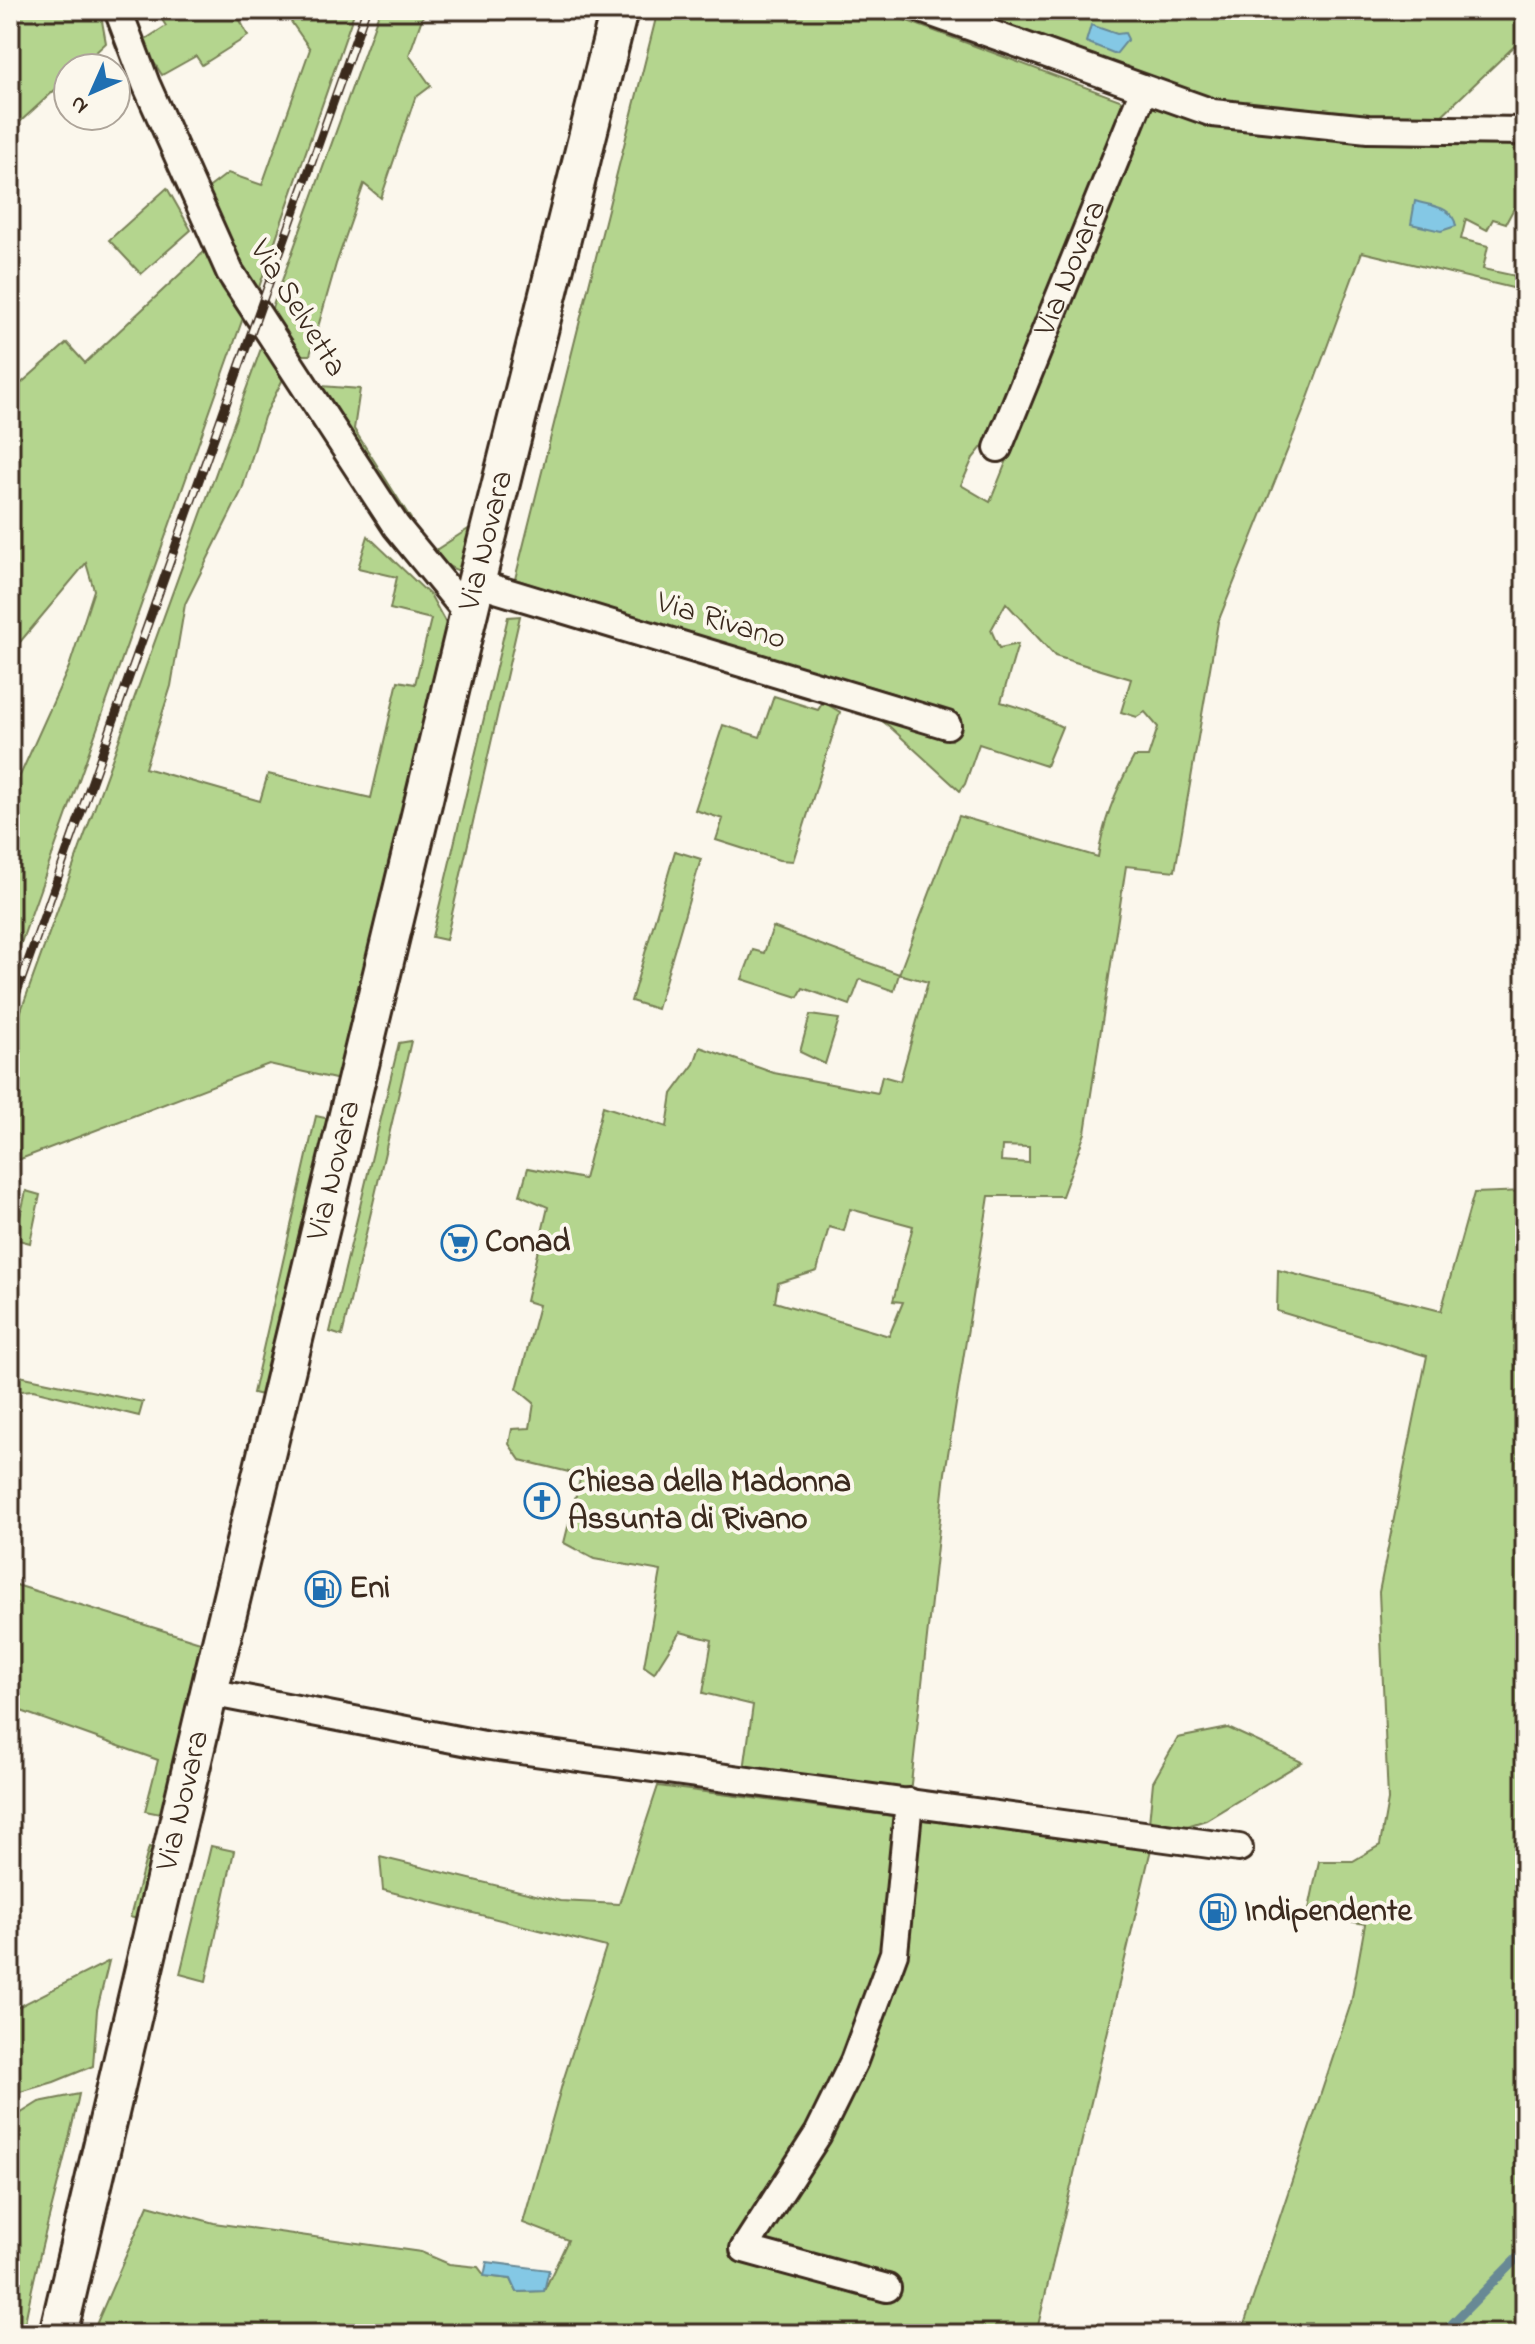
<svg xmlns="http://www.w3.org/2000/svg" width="1535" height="2344" viewBox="0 0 1535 2344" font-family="'Indie Flower',sans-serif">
<rect width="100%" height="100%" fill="#fbf7ec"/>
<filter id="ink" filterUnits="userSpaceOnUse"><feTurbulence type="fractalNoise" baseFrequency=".0125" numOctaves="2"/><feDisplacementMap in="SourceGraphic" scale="16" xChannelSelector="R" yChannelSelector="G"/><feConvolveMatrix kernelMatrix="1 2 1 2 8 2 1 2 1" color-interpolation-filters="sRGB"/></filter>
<g filter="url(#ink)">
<g fill="#b4d58e" stroke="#788056" stroke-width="2" fill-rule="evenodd">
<path d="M 10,10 L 100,10 L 106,43 L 79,68 L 68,68 L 68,78 L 10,131 Z"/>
<path d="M 156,10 L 235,10 L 248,36 L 202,65 L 196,56 L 162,75 L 141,42 L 166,26 Z"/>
<path d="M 283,10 L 355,10 L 257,293 L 202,193 L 228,173 L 262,185 L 310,49 Z"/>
<path d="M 380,10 L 425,10 L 409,55 L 431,86 L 415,98 L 381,198 L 364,184 L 336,264 L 310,355 L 297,355 L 271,311 Z"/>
<path d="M 658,10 L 878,10 L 1128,103 L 996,430 L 973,458 L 961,485 L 990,502 L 1151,102 L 1205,125 L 1525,142 L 1525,171 L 1514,186 L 1525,194 L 1525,218 L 1514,208 L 1506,223 L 1493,219 L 1487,230 L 1466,219 L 1461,239 L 1488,246 L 1483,269 L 1525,278 L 1525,291 L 1362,252 L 1304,409 L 1218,622 L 1175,871 L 1126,866 L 1085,1133 L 1062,1196 L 989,1196 L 945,1473 L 910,1793 L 744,1770 L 753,1705 L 703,1693 L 712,1640 L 680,1632 L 654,1673 L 644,1666 L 661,1571 L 594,1559 L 564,1543 L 581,1475 L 520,1460 L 509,1444 L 512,1429 L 530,1428 L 534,1403 L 517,1389 L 539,1305 L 526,1301 L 548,1207 L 520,1195 L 528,1168 L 584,1179 L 603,1106 L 667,1127 L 672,1094 L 694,1064 L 700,1047 L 774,1073 L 878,1093 L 882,1076 L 900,1081 L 928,982 L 899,974 L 894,991 L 860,979 L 850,1005 L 803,988 L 798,997 L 742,979 L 753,950 L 764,953 L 773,927 L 899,974 L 959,816 L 1098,857 C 1103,820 1116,789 1134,757 L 1148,757 L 1158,727 L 1145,712 L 1137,717 L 1121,712 L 1131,679 L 1055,656 L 1006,603 L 991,630 L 999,648 L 1018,644 L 1001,702 L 1030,711 L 1062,727 L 1046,766 L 979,744 L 965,784 L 960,791 L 890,727 L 873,714 L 952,740 L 961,722 C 910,692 833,678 776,661 C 688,636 602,608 515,579 ZM 1002,1146 L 1029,1147 L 1029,1163 L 1001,1161 ZM 850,1209 L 913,1226 L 893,1301 L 903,1302 L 889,1336 L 775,1302 L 778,1283 L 817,1271 L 829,1227 L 844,1231 Z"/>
<path d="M 959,10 L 1525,10 L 1525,36 L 1437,120 L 1397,120 L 1217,105 L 1149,76 Z"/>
<path d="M 167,188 L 191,230 L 141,274 L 109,240 Z"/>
<path d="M 207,249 L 222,288 L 243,318 L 10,974 L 10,806 L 18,780 L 69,667 L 94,590 L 86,563 L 10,654 L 10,393 L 67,343 L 85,363 Z"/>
<path d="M 533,332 L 465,572 C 450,569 442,564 436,550 L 473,526 L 519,334 Z"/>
<path d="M 263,343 L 283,379 L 264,417 L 242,490 L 185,604 L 171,686 L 145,768 L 260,801 L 268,774 L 371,798 L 398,681 L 415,684 L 431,619 L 390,609 L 397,577 L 358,568 L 368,536 L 431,596 L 449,629 L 344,1081 L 269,1064 L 10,1163 L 10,1041 Z"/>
<path d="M 321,386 L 360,389 L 354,429 L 411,519 L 408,525 Z"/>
<path d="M 520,616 L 446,940 L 432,937 L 508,617 Z"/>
<path d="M 774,696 L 818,710 L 823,702 L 840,712 L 793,861 L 779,860 L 716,840 L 723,819 L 695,810 L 723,725 L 760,737 Z"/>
<path d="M 675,851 L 701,859 L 657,1009 L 631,1001 Z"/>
<path d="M 810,1015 L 839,1019 L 825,1064 L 800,1052 Z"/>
<path d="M 411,1041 L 342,1336 L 330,1332 L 399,1043 Z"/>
<path d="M 316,1116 L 334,1120 L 270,1397 L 253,1393 Z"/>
<path d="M 26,1191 L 40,1195 L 30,1243 L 15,1239 Z"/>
<path d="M 1525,1191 L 1525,2334 L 1241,2334 L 1351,2003 L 1365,1924 L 1308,1914 L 1319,1861 L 1353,1861 L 1380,1845 L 1388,1800 L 1379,1592 L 1427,1356 L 1277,1311 L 1278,1270 L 1441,1311 L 1474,1193 Z"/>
<path d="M 10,1374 L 143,1402 L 139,1416 L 33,1390 L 10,1392 Z"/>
<path d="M 10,1583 L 213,1646 L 171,1816 L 145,1811 L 158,1760 L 10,1707 Z"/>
<path d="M 1228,1728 L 1302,1762 L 1206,1820 L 1181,1828 L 1149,1823 L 1153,1782 L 1178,1738 Z"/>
<path d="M 658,1786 L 1151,1849 L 1036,2334 L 92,2334 L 148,2205 L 214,2223 L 421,2252 L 449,2264 L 478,2267 L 485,2276 L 511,2279 L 517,2292 L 544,2291 L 568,2240 L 523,2223 L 563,2081 L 606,1947 L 383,1890 L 380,1857 L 560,1901 L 619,1904 Z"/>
<path d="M 211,1846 L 234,1851 L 206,1981 L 180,1974 Z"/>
<path d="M 149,1847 L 163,1850 L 144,1921 L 130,1917 Z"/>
<path d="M 109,1961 L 97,2010 L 93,2066 L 54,2082 L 10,2095 L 10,2011 Z"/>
<path d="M 79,2094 C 63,2173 38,2249 24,2328 L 10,2327 L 10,2120 L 39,2102 Z"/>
</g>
<g fill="#84c8e5" stroke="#678995" stroke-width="2">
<path d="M 1091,25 L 1117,34 L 1125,33 L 1128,39 L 1116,54 L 1086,42 Z"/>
<path d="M 1415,201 C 1431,206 1453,206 1456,226 L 1441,231 L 1411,224 Z"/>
<path d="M 487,2262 L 549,2270 L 544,2291 L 517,2292 L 511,2279 L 484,2276 Z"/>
</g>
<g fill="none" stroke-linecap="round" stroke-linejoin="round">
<path stroke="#678995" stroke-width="9" d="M 1442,2334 L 1525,2250"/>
<defs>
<g id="street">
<path d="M 118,10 L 146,84 L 230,272 L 396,526 L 469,615"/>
<path d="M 924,10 L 1213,113 L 1368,129 L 1525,131"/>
<path id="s1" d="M 998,448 L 1144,89"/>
<path d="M 476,583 L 947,725"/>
<path d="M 209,1692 L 484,1745 L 1239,1848"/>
<path d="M 887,2288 L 744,2249 L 818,2134 L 854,2061 L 894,1953 L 909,1802"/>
</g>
<g id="secondary">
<path id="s2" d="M 58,2334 L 209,1692 L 476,583 L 619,10"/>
</g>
</defs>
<use href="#street" stroke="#3b2a1e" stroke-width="32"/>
<use href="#secondary" stroke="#3b2a1e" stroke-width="42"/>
<use href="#street" stroke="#fbf7ec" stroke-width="26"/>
<use href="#secondary" stroke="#fbf7ec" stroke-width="36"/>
<defs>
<path id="rail" d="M 10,1012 L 366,10"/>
</defs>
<use href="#rail" stroke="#3b2a1e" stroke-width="9"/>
<use href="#rail" stroke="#fbf7ec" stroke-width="6" stroke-dasharray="18" stroke-linecap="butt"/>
</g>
</g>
<defs>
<symbol id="supermarket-ring" viewBox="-11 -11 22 22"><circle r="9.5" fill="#fbf7ec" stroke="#1f6fb2" stroke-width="1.5"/><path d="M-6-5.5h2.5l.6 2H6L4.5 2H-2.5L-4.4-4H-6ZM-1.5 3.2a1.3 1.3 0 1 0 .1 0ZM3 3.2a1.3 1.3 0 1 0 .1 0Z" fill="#1f6fb2"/></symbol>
<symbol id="church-ring" viewBox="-11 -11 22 22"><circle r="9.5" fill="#fbf7ec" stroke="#1f6fb2" stroke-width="1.5"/><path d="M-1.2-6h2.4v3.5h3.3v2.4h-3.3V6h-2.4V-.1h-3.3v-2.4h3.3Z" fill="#1f6fb2"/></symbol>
<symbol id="fuel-ring" viewBox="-11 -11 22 22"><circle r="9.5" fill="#fbf7ec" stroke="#1f6fb2" stroke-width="1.5"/><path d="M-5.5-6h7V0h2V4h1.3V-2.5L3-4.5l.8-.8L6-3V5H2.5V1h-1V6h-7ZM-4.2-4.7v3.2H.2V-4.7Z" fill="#1f6fb2"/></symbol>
</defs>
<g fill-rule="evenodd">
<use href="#supermarket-ring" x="439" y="1223" width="40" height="40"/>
<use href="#church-ring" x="522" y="1481" width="40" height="40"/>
<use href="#fuel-ring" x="303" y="1569" width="40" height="40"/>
<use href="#fuel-ring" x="1198" y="1892" width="40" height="40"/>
</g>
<g text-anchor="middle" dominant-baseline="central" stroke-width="8" stroke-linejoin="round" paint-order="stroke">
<g font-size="32" fill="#3b2a1e" stroke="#fbf7ec">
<text stroke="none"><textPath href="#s1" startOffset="194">Via Novara</textPath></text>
<text transform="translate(297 309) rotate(58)">Via Selvetta</text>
<text stroke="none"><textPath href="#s2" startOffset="1844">Via Novara</textPath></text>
<text transform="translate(721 622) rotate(17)">Via Rivano</text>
<text stroke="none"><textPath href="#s2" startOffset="1196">Via Novara</textPath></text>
<text stroke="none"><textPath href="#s2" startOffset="548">Via Novara</textPath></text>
</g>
<g font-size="32" font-weight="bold" fill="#3b2a1e" stroke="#fbf7ec" text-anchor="start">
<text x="485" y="1243">Conad</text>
<text x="568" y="1483">Chiesa della Madonna<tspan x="568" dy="37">Assunta di Rivano</tspan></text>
<text x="349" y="1589">Eni</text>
<text x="1244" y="1912">Indipendente</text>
</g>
</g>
<rect width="1535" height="2344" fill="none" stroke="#fbf7ec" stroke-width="40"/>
<rect x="20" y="20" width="1495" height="2304" fill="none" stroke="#3b2a1e" stroke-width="3" filter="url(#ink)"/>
<g transform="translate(92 92) rotate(225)"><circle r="38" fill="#fbf7ec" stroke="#aea59a" stroke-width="2"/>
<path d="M0-6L14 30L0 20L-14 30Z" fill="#1f6fb2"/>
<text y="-12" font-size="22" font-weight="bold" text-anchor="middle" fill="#3b2a1e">N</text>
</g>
</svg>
